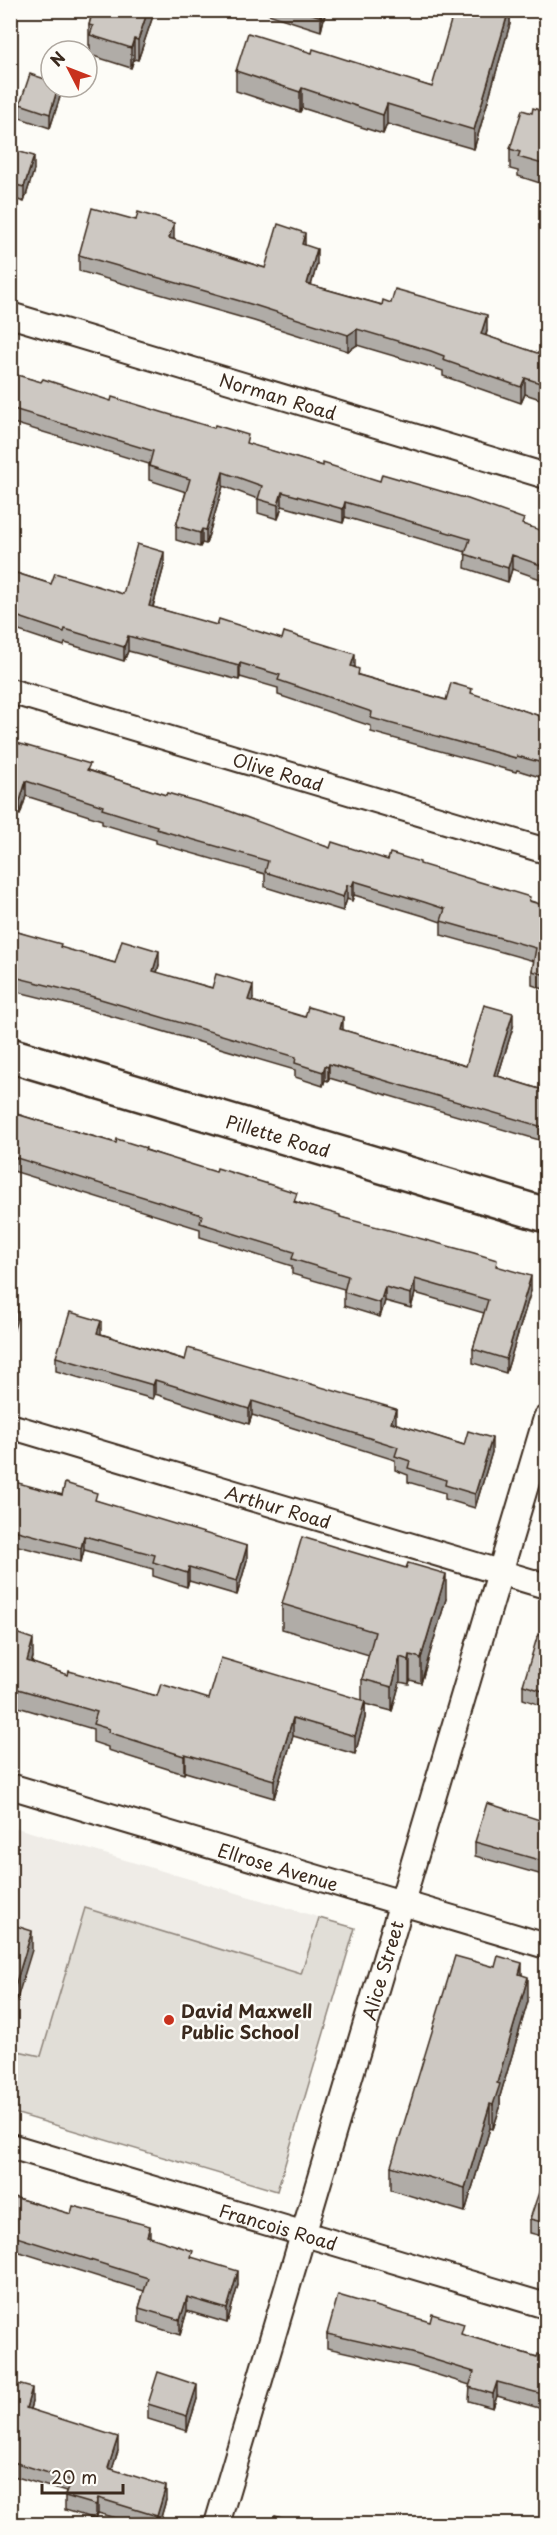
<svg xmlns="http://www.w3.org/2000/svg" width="557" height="2535" viewBox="0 0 557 2535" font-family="'Playpen Sans',sans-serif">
<rect width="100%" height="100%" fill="#fdfcf7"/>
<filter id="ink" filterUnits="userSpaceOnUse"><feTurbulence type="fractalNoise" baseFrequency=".0167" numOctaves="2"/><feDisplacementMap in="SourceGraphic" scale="12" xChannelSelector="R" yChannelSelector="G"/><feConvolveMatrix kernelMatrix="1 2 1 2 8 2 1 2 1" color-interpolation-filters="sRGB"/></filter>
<g filter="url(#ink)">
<path fill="#efece7" d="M 10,1826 L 355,1928 L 277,2191 L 11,2112 Z"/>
<path fill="#e1ded7" stroke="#8e847a" stroke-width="1.5" d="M 85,1908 L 301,1974 L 319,1918 L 355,1928 L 277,2191 L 11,2112 L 11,2077 L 18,2051 L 41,2056 Z"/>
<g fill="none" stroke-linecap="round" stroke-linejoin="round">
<defs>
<g id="street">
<path id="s1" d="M 10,315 L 546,476"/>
<path id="s2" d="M 10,691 L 546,851"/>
<path id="s3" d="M 10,1426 L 546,1586"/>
<path id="s4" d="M 10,1786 L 546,1946"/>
<path id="s5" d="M 10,2146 L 546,2306"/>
<path id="s6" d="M 217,2524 L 546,1418"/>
</g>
<g id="secondary">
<path id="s7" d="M 10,1055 L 546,1215"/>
</g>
</defs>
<use href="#street" stroke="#3b2a1e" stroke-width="28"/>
<use href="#secondary" stroke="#3b2a1e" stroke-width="38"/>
<use href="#street" stroke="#fdfcf7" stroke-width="24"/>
<use href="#secondary" stroke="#fdfcf7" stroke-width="33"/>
</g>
<g fill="#b0aca7" stroke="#3b2a1e" stroke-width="1.5">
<path d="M 93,10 L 155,10 L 138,60 L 134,59 L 131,68 L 90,55 L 90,45 L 89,45 L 89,25 Z"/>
<path d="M 268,10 L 326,10 L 321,31 L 268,14 Z"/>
<path d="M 510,10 L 510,24 L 474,149 L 387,124 L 383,134 L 302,108 L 300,112 L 236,91 L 236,71 L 312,53 L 432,87 Z"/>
<path d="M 60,87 L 60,97 L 50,128 L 20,118 L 20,104 Z"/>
<path d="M 546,112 L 546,185 L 518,176 L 518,171 L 510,169 L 510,149 L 532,113 Z"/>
<path d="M 10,149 L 34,170 L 24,202 L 12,198 L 10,204 Z"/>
<path d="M 136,220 L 174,239 L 174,240 L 265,268 L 305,245 L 317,264 L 311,285 L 382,305 L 487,331 L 486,336 L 546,356 L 546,401 L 525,394 L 521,403 L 443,376 L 443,371 L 431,367 L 357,345 L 348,351 L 254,321 L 79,271 L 79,255 Z"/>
<path d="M 10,373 L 248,444 L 546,532 L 546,581 L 512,569 L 508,582 L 465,568 L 466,552 L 345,517 L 343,523 L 282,506 L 278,519 L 258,513 L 258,499 L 223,486 L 206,544 L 202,543 L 200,547 L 176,540 L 176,526 L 186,492 L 149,480 L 149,464 L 10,422 Z"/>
<path d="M 164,566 L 153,607 L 355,667 L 359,675 L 446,700 L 472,694 L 546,718 L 546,779 L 517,770 L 516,772 L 371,732 L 371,726 L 278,695 L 278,688 L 240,677 L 239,680 L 128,651 L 124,661 L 65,643 L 64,646 L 10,628 L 10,571 L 51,584 L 123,594 Z"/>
<path d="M 10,741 L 90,771 L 330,848 L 388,860 L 420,865 L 546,906 L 546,990 L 532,985 L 532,971 L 534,961 L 441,935 L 441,922 L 424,916 L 354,895 L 352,901 L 347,899 L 343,911 L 265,887 L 265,874 L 156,843 L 156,840 L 102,824 L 102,820 L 26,796 L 20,815 L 10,812 Z"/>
<path d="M 10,913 L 13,928 L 13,930 L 61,948 L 115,963 L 159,965 L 157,973 L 253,999 L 252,1001 L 343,1030 L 466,1066 L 513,1027 L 498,1076 L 546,1091 L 546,1142 L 329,1078 L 328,1081 L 325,1080 L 323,1086 L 295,1077 L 295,1070 L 87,1009 L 10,990 Z"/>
<path d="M 10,1112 L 36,1120 L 116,1143 L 146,1150 L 340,1217 L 497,1266 L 531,1291 L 506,1373 L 473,1363 L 473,1349 L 484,1313 L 415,1293 L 411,1308 L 385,1301 L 380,1317 L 344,1306 L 344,1289 L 292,1274 L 292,1266 L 200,1237 L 200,1229 L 10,1170 Z"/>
<path d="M 101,1334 L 464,1445 L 492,1452 L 475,1508 L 445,1499 L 445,1493 L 408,1482 L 408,1475 L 395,1470 L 395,1460 L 252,1415 L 249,1424 L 155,1394 L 153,1399 L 56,1371 L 56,1357 Z"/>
<path d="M 10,1482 L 62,1495 L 97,1501 L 247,1560 L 237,1595 L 189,1581 L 187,1587 L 153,1576 L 153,1569 L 84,1550 L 81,1562 L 10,1544 Z"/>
<path d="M 446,1599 L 421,1683 L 410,1680 L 409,1684 L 400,1682 L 392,1711 L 365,1704 L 365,1718 L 355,1754 L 293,1736 L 274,1798 L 185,1772 L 184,1774 L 108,1750 L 108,1747 L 93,1742 L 93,1729 L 18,1707 L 16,1713 L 10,1712 L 10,1631 L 33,1657 L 32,1663 L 68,1675 L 157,1696 L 209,1699 L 362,1700 L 362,1679 L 369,1655 L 282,1629 L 282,1604 Z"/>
<path d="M 546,1637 L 546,1707 L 523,1699 L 523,1685 Z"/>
<path d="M 546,1822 L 546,1876 L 475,1856 L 475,1842 Z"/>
<path d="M 522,1975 L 528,2001 L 500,2096 L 500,2108 L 493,2129 L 490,2128 L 465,2212 L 391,2190 L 391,2166 Z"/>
<path d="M 546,2190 L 546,2237 L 530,2233 L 530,2219 Z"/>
<path d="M 10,2196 L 150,2238 L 193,2258 L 238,2285 L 227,2323 L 187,2311 L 180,2335 L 139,2322 L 139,2308 L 144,2291 L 10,2249 Z"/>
<path d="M 327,2334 L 464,2335 L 537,2357 L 546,2357 L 546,2410 L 497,2396 L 493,2408 L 469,2401 L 470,2385 L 412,2367 L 327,2348 Z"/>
<path d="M 10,2382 L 32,2402 L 30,2409 L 118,2451 L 112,2469 L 166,2500 L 159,2524 L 138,2524 L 98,2513 L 96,2519 L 65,2510 L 65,2496 L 66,2492 L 10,2475 Z"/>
<path d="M 197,2399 L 187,2431 L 148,2419 L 148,2404 Z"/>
</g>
<g fill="#908c88" stroke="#3b2a1e" stroke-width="1.5">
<path d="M 148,10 L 155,10 L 138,60 L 138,40 Z"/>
<path d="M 322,10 L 326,10 L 321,31 L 321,17 Z"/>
<path d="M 509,10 L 510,10 L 510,24 L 474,149 L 474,130 Z"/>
<path d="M 134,39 L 134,59 L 131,68 L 131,48 Z"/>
<path d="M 58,87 L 60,87 L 60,97 L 50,128 L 50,114 Z"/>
<path d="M 302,88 L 302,108 L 300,112 L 300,92 Z"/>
<path d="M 387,104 L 387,124 L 383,134 L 383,115 Z"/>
<path d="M 34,156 L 34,170 L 24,202 L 24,187 Z"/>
<path d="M 12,184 L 12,198 L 10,204 L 10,190 Z"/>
<path d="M 174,223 L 174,239 L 169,254 L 169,238 Z"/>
<path d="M 305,233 L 305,248 L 302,244 Z"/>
<path d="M 317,249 L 317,264 L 307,300 L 307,284 Z"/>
<path d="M 487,315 L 487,331 L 481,350 L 481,334 Z"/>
<path d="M 357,329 L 357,345 L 348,351 L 348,335 Z"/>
<path d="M 525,378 L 525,394 L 521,403 L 521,387 Z"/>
<path d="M 223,472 L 223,486 L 206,544 L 206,530 Z"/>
<path d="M 282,492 L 282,506 L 278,519 L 278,505 Z"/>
<path d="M 345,502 L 345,517 L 343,523 L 343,509 Z"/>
<path d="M 202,529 L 202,543 L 200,547 L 200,533 Z"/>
<path d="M 164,552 L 164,566 L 149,620 L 149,606 Z"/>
<path d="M 512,555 L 512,569 L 508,582 L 508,568 Z"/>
<path d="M 128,636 L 128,651 L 124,661 L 124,647 Z"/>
<path d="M 355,654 L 355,668 L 351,666 Z"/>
<path d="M 240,663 L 240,677 L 239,680 L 239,666 Z"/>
<path d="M 26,781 L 26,796 L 20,815 L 20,801 Z"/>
<path d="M 354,881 L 354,895 L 352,901 L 352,886 Z"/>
<path d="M 347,885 L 347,899 L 343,911 L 343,897 Z"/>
<path d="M 13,914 L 13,928 L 10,937 L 10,923 Z"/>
<path d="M 159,951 L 159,965 L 153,986 L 153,971 Z"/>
<path d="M 253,985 L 253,999 L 248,1014 L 248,1000 Z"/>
<path d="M 513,1013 L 513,1027 L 494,1089 L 494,1075 Z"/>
<path d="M 343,1017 L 343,1031 L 340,1029 Z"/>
<path d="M 329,1064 L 329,1078 L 328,1081 L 328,1067 Z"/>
<path d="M 325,1066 L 325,1080 L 323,1086 L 323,1072 Z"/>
<path d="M 531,1276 L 531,1291 L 506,1373 L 506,1359 Z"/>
<path d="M 415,1279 L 415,1293 L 411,1308 L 411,1294 Z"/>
<path d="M 385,1287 L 385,1301 L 380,1317 L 380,1303 Z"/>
<path d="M 17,1305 L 17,1319 L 10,1343 L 10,1329 Z"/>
<path d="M 101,1321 L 101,1336 L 97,1333 Z"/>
<path d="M 155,1380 L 155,1394 L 153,1399 L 153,1385 Z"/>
<path d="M 252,1401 L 252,1415 L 249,1424 L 249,1409 Z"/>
<path d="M 396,1409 L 396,1423 L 391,1436 L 391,1422 Z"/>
<path d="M 492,1438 L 492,1452 L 475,1508 L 475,1494 Z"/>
<path d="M 84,1536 L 84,1550 L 81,1562 L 81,1548 Z"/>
<path d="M 247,1546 L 247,1560 L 237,1595 L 237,1581 Z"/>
<path d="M 189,1567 L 189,1581 L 187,1587 L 187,1573 Z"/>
<path d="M 446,1574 L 446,1599 L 421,1683 L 421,1658 Z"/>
<path d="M 33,1639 L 33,1657 L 27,1679 L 27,1661 Z"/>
<path d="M 410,1655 L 410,1680 L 409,1684 L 409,1660 Z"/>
<path d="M 400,1657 L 400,1682 L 392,1711 L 392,1687 Z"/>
<path d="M 18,1689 L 18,1707 L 16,1713 L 16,1695 Z"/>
<path d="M 365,1701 L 365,1718 L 355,1754 L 355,1736 Z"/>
<path d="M 293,1718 L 293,1736 L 274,1798 L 274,1780 Z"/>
<path d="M 185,1754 L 185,1772 L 184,1774 L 184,1756 Z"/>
<path d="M 32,1931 L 32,1950 L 10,2022 L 10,2002 Z"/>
<path d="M 522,1963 L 522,1987 L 519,1974 Z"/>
<path d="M 528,1977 L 528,2001 L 500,2096 L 500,2108 L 493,2129 L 493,2105 L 497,2083 Z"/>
<path d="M 490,2104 L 490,2128 L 465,2212 L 465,2188 Z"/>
<path d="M 150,2226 L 150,2240 L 147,2236 Z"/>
<path d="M 238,2271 L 238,2285 L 227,2323 L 227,2309 Z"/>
<path d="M 187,2297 L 187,2311 L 180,2335 L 180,2320 Z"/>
<path d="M 497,2382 L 497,2396 L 493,2408 L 493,2394 Z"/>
<path d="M 197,2385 L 197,2399 L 187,2431 L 187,2416 Z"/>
<path d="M 32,2388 L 32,2402 L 26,2422 L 26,2408 Z"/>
<path d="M 118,2437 L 118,2451 L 108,2482 L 108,2468 Z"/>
<path d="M 166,2486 L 166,2500 L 159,2524 L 157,2524 L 157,2516 Z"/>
<path d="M 98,2498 L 98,2513 L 96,2519 L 96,2505 Z"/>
</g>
<g fill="#cdc8c2" stroke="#3b2a1e" stroke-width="1.5">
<path d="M 93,10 L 148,10 L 138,40 L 134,39 L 131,48 L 90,35 L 93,26 L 89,25 Z"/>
<path d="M 301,10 L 322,10 L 321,17 Z"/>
<path d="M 454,10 L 509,10 L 474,130 L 387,104 L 383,115 L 302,88 L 300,92 L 236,71 L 248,33 L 312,53 L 313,49 L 432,87 Z"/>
<path d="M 30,74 L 51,81 L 51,87 L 58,87 L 50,114 L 20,104 Z"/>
<path d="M 533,108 L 546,112 L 546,165 L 518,157 L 520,152 L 510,149 L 522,110 L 532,113 Z"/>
<path d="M 10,149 L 34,156 L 24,187 L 12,184 L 10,190 Z"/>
<path d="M 92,208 L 136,220 L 138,212 L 174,223 L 169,238 L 265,268 L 278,224 L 305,233 L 302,244 L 317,249 L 307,284 L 382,305 L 383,300 L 391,303 L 395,289 L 487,315 L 481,334 L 546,356 L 546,385 L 525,378 L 521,387 L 443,360 L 444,356 L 431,351 L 357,329 L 348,335 L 254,305 L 79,255 Z"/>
<path d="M 10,373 L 41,382 L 43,379 L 111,401 L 112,397 L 214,428 L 215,425 L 248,435 L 246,443 L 323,466 L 323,463 L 380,481 L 382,474 L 468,499 L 524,519 L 522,524 L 546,532 L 546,567 L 512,555 L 508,568 L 465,554 L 470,539 L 345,502 L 343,509 L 282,492 L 278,505 L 258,499 L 262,486 L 223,472 L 206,530 L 202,529 L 200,533 L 176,526 L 190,479 L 149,466 L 153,451 L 10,408 Z"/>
<path d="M 137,544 L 164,552 L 149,606 L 217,625 L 219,619 L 282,639 L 284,632 L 355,654 L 351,666 L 359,669 L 358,675 L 446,700 L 451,683 L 472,689 L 471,693 L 546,718 L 546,764 L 517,756 L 516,758 L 371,718 L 372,712 L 278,680 L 280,675 L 240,663 L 239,666 L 128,636 L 124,647 L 65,629 L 64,632 L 10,614 L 10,571 L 51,584 L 55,573 L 123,594 Z"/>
<path d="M 10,741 L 90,764 L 87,770 L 166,795 L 167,793 L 224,809 L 330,848 L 332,842 L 388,860 L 390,853 L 420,862 L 420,864 L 530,897 L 529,901 L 546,906 L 546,975 L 532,971 L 536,948 L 441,921 L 445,909 L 424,902 L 354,881 L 352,886 L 347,885 L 343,897 L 265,872 L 268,861 L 156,829 L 157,826 L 102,809 L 103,806 L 26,781 L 20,801 L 10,798 Z"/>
<path d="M 10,913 L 13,914 L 10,923 Z"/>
<path d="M 10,930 L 61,944 L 60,947 L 115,963 L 122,940 L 159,951 L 153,971 L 212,988 L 216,974 L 253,985 L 248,1000 L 305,1017 L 308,1007 L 343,1017 L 340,1029 L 466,1066 L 484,1005 L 513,1013 L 494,1075 L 546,1091 L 546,1128 L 329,1064 L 328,1067 L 325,1066 L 323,1072 L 295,1063 L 296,1057 L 87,995 L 10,976 Z"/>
<path d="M 10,1112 L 36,1120 L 116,1143 L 117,1139 L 146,1148 L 145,1150 L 216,1172 L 217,1168 L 297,1193 L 294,1202 L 340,1215 L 340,1217 L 474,1253 L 497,1260 L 496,1266 L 531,1276 L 506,1359 L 473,1349 L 488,1300 L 415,1279 L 411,1294 L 385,1287 L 380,1303 L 344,1292 L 348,1276 L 292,1259 L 294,1252 L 200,1223 L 202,1215 L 10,1156 Z"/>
<path d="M 10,1303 L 17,1305 L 10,1329 Z"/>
<path d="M 70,1312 L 101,1321 L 97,1333 L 185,1360 L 188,1348 L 396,1409 L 391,1422 L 464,1445 L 468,1431 L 492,1438 L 475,1494 L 445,1485 L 446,1480 L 408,1468 L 410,1461 L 395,1456 L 398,1447 L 252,1401 L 249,1409 L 155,1380 L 153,1385 L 56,1357 Z"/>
<path d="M 11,1481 L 62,1495 L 65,1483 L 97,1493 L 95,1500 L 247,1546 L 237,1581 L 189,1567 L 187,1573 L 153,1562 L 155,1555 L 84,1536 L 81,1548 L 10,1529 Z"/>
<path d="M 302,1537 L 406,1568 L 408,1563 L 446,1574 L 421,1658 L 410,1655 L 409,1660 L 400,1657 L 392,1687 L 362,1679 L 375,1632 L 282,1604 Z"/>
<path d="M 10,1631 L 33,1639 L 27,1661 L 68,1675 L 69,1671 L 157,1696 L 161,1684 L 209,1699 L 221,1658 L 365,1701 L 355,1736 L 293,1718 L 274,1780 L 185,1754 L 184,1756 L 108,1732 L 109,1729 L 93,1724 L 97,1712 L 18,1689 L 16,1695 L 10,1694 Z"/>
<path d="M 538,1634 L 546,1637 L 546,1692 L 523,1685 Z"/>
<path d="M 487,1803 L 546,1822 L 546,1862 L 475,1842 Z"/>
<path d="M 10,1924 L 32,1931 L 10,2002 Z"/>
<path d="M 455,1956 L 495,1967 L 498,1956 L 522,1963 L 519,1974 L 528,1977 L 497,2083 L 500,2084 L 493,2105 L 490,2104 L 465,2188 L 391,2166 Z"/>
<path d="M 540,2189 L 546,2190 L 546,2223 L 530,2219 Z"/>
<path d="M 10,2196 L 71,2214 L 73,2206 L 150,2226 L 147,2236 L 193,2251 L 191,2257 L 238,2271 L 227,2309 L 187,2297 L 180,2320 L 139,2308 L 148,2278 L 10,2235 Z"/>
<path d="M 338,2295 L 430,2322 L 432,2314 L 464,2324 L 461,2334 L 537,2357 L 538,2354 L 546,2357 L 546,2395 L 497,2382 L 493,2394 L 469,2387 L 474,2372 L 412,2353 L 327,2334 Z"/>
<path d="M 158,2372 L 197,2385 L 187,2416 L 148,2404 Z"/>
<path d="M 10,2382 L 32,2388 L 26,2408 L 118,2437 L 108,2468 L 166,2486 L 157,2516 L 98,2498 L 96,2505 L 65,2496 L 71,2480 L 10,2461 Z"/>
<path d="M 275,2516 L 302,2524 L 272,2524 Z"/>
</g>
</g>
<circle fill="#c8321e" stroke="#fdfcf7" stroke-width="2" cx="169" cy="2020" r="6"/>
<g text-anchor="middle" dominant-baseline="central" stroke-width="5" stroke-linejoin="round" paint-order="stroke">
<g font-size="18" fill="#3b2a1e" stroke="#fdfcf7">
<text stroke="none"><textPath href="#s1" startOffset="280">Norman Road</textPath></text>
<text stroke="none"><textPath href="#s2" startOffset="280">Olive Road</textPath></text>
<text stroke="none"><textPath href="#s7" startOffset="280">Pillette Road</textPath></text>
<text stroke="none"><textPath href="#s3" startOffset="280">Arthur Road</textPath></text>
<text stroke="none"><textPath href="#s4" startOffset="280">Ellrose Avenue</textPath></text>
<text stroke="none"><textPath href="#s6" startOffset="578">Alice Street</textPath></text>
<text stroke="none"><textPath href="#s5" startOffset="280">Francois Road</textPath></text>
</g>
<g font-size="18" font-weight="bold" fill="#3b2a1e" stroke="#fdfcf7" text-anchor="start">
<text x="181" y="2010">David Maxwell<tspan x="181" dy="21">Public School</tspan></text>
</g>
</g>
<rect width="557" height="2535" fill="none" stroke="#fdfcf7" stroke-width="36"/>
<rect x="18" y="18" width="521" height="2499" fill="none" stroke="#3b2a1e" stroke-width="2" filter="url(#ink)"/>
<g transform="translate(69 69) rotate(312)"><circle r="28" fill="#fdfcf7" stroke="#afa8a0" stroke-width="1.5"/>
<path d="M0-4.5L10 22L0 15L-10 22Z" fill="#c8321e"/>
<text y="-9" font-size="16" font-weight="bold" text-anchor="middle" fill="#3b2a1e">N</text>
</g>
<path d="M42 2484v9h81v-9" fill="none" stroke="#3b2a1e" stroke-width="3"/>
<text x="51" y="2484" font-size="18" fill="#3b2a1e" stroke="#fdfcf7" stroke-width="4.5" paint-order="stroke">20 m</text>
</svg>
